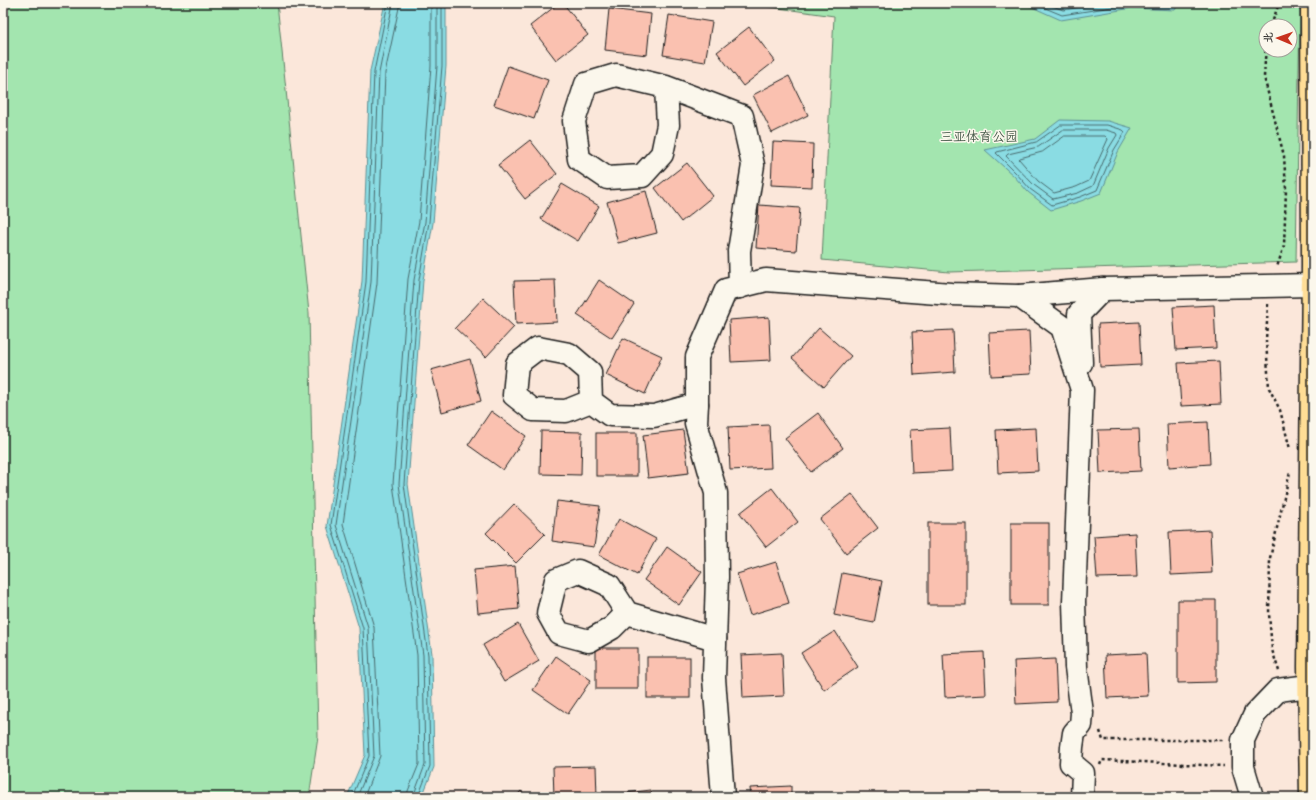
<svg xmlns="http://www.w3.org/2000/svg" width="1316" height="800" viewBox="0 0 1316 800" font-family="'Architects Daughter','LXGW WenKai TC',sans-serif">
<rect width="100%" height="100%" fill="#fbe7da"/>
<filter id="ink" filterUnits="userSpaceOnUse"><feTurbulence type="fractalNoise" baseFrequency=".025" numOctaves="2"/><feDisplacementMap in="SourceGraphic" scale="8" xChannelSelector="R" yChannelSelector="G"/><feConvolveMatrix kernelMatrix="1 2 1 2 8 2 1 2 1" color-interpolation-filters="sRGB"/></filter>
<g filter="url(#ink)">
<g fill="#a3e5af" stroke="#608066" fill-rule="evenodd">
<path d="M 3,3 L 277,3 L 309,313 L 318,737 L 309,797 L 3,797 Z"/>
<path d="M 743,3 L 1300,3 L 1296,262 L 949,272 L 822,260 L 834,16 ZM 1266,26 L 1290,26 L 1290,50 L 1266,50 Z"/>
</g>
<g fill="#8adce3" stroke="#5e8f93">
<path d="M 385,3 L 446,3 L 446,66 L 433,223 L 423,280 L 408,484 L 432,654 L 434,767 L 422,797 L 347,797 L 365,755 L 359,628 L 327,526 L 362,281 L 370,71 Z"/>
<path d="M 1023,3 L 1179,3 L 1175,10 L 1132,8 L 1061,20 Z"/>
<path d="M 1060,120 L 1108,121 L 1132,128 L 1118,152 L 1101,193 L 1081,201 L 1051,210 L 1028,192 L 1014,176 L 985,150 L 1035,139 Z"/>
</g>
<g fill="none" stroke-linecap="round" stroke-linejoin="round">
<g stroke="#48696c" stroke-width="1">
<path d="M 1033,3 L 1062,15 L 1131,4 L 1172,5 L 1175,3"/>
<path d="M 1045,3 L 1063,10 L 1107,3"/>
<path d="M 1061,125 L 1107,125 L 1123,130 L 1125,132 L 1114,150 L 1097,190 L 1080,197 L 1052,205 L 1030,189 L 1016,173 L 996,153 L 997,152 L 1036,142 Z"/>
<path d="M 1063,130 L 1106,130 L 1116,133 L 1117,135 L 1109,148 L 1093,186 L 1078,193 L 1053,199 L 1034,185 L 1006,156 L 1008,154 L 1038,147 Z"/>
<path d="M 1065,136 L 1105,136 L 1108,139 L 1089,181 L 1076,187 L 1054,193 L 1038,181 L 1019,159 L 1020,158 L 1042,152 Z"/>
<path d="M 352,797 L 369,756 L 363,628 L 331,525 L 366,282 L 374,72 L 388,3"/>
<path d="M 357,797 L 374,756 L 368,627 L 336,525 L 371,282 L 379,73 L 393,3"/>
<path d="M 364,797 L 380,756 L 374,627 L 343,524 L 377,283 L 385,73 L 400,3"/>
<path d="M 407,797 L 408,791 L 419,764 L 417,655 L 393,484 L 408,279 L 419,221 L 431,66 L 431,3"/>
<path d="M 413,797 L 425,765 L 423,655 L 399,484 L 414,280 L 425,222 L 437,66 L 437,3"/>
<path d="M 418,797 L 430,766 L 428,655 L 404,484 L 419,280 L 429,222 L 442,66 L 442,3"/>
</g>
</g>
<g fill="#fac1b0" stroke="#1c1c1c">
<path d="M 559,3 L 563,3 L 588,35 L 556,60 L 530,26 Z"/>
<path d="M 609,9 L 651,14 L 647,55 L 605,50 Z"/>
<path d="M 669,15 L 712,22 L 705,62 L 663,55 Z"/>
<path d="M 749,27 L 775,61 L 743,86 L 717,52 Z"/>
<path d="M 508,66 L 548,80 L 534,119 L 494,105 Z"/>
<path d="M 789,76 L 808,115 L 772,133 L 753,95 Z"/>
<path d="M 530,140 L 557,174 L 525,199 L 498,165 Z"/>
<path d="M 773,142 L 813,144 L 812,187 L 771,185 Z"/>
<path d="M 687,163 L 713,196 L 681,222 L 655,188 Z"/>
<path d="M 562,184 L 599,206 L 578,241 L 541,219 Z"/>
<path d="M 646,191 L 657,233 L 618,243 L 607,202 Z"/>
<path d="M 759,205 L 800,208 L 796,251 L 756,248 Z"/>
<path d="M 555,280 L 557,322 L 516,324 L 514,281 Z"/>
<path d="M 599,280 L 634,304 L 612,338 L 577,315 Z"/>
<path d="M 483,298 L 514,327 L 486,357 L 455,328 Z"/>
<path d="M 1214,305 L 1216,348 L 1176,350 L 1173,307 Z"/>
<path d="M 769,317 L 771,360 L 731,362 L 729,320 Z"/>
<path d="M 1139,322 L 1141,365 L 1100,367 L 1098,324 Z"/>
<path d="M 819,328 L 851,356 L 824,387 L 792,358 Z"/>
<path d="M 953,330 L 955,372 L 914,375 L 912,332 Z"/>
<path d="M 1029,331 L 1031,374 L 991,376 L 989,333 Z"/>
<path d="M 623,338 L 662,356 L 645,394 L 606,375 Z"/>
<path d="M 470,359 L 481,401 L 442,412 L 431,370 Z"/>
<path d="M 1219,361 L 1221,404 L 1181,406 L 1178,363 Z"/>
<path d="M 491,411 L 526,436 L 503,470 L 468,445 Z"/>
<path d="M 818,413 L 843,448 L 811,472 L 785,438 Z"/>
<path d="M 1208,422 L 1210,464 L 1169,467 L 1167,424 Z"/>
<path d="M 769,425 L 771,468 L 730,470 L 728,427 Z"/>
<path d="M 950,428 L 952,471 L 912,473 L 910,430 Z"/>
<path d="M 1036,428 L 1038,471 L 998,473 L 996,430 Z"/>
<path d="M 1139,429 L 1141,471 L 1100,473 L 1098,430 Z"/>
<path d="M 683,430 L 689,473 L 648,478 L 643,435 Z"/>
<path d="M 541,431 L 582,432 L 581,475 L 540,474 Z"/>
<rect x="596" y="433" width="41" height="43"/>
<path d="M 772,488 L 798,522 L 766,547 L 740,513 Z"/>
<path d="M 852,494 L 878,528 L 846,553 L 820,519 Z"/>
<path d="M 557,501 L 600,506 L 594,547 L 552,541 Z"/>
<path d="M 514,504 L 545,534 L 516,563 L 486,533 Z"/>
<path d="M 619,519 L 656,539 L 637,575 L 599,555 Z"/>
<rect x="928" y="523" width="38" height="82"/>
<rect x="1011" y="523" width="38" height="82"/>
<path d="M 1210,530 L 1212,573 L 1171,575 L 1169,532 Z"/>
<path d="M 1135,533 L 1137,577 L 1097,578 L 1094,536 Z"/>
<path d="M 667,547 L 702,572 L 679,605 L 644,580 Z"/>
<path d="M 776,562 L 789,603 L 750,615 L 737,574 Z"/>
<path d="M 515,566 L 519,609 L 478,613 L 474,570 Z"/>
<path d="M 842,573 L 882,581 L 874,623 L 834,615 Z"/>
<path d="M 1178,600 L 1216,600 L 1216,682 L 1178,683 Z"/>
<path d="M 518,624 L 539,661 L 504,682 L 483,645 Z"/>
<path d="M 835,631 L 858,667 L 824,690 L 801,653 Z"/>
<rect x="596" y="648" width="42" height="41"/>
<path d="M 984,652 L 986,695 L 945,697 L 943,654 Z"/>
<path d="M 782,653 L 784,696 L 743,698 L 741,655 Z"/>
<path d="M 1146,653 L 1148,696 L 1107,698 L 1105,655 Z"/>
<path d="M 556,656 L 591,680 L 568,714 L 533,690 Z"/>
<rect x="647" y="657" width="43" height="41"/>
<path d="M 1055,659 L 1057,702 L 1016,704 L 1014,661 Z"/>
<path d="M 596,766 L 597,797 L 554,797 L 553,767 Z"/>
<path d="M 791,786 L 791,797 L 751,797 L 750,788 Z"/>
<path d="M 651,790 L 652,797 L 609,797 L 609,795 Z"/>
<path d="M 521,791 L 526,797 L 515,797 Z"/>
</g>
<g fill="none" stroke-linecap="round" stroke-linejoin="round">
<defs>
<g id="minor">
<path d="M 666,87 L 668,125 L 662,154 L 642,176 L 607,178 L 579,159 L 574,121 L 586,84 L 616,75 L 666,87 L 742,116 L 753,165 L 739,251 L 740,287"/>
<path d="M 1019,296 L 1103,289 L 1312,285"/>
<path d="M 1081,363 L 1079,314 L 1103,289"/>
<path d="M 591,401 L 566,411 L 533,410 L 514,395 L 517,364 L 538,348 L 569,354 L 590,372 L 591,401 L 610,415 L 654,416 L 697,404"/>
<path d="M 627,613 L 612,628 L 589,641 L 559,633 L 548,613 L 556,580 L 578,571 L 609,585 L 627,613 L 715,639"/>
<path d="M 723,797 L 714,678 L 717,577 L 716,493 L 696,423 L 697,404 L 697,357 L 726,290 L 766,280 L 951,294 L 1019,296 L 1062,327 L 1082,390 L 1074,602 L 1076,667 L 1082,713 L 1081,725 L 1074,733 L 1072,747 L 1071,763 L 1083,773 L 1082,797"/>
<path d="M 1252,797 L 1243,767 L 1243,740 L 1255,714 L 1278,690 L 1309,686"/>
</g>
<path id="major" d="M 1311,797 L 1309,667 L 1313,265 L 1312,3"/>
</defs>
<use href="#minor" stroke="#1c1c1c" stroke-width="25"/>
<use href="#major" stroke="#1c1c1c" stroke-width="25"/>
<g stroke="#1c1c1c" stroke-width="2.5" stroke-dasharray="3 3" stroke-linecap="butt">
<path d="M 1271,26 L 1279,3"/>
<path d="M 1266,44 L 1264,77 L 1284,156 L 1286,189 L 1284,246 L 1277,267"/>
<path d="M 1268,304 L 1266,340 L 1269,388 L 1280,410 L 1290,449"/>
<path d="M 1279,671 L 1272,650 L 1269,614 L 1270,558 L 1290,472"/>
<path d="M 1100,731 L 1103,740 L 1224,740"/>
<path d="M 1100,765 L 1102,760 L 1224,766"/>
</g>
<use href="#minor" stroke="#fbf7ec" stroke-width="22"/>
<use href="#major" stroke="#ffdd96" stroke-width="22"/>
</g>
</g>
<g text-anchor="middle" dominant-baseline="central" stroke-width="3" stroke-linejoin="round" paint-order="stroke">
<g font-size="13" fill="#445848" stroke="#fbf7ec">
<text x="979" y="137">三亚体育公园</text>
</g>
</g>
<rect width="1316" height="800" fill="none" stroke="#fbf7ec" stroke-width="16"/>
<rect x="8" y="8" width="1300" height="784" fill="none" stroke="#1c1c1c" stroke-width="1.5" filter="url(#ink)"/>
<g transform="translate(1278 38) rotate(272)"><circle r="19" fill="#fbf7ec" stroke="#a29f99"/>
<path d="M0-3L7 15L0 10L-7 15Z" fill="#c8321e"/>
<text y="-6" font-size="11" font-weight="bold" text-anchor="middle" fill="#1c1c1c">北</text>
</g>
</svg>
